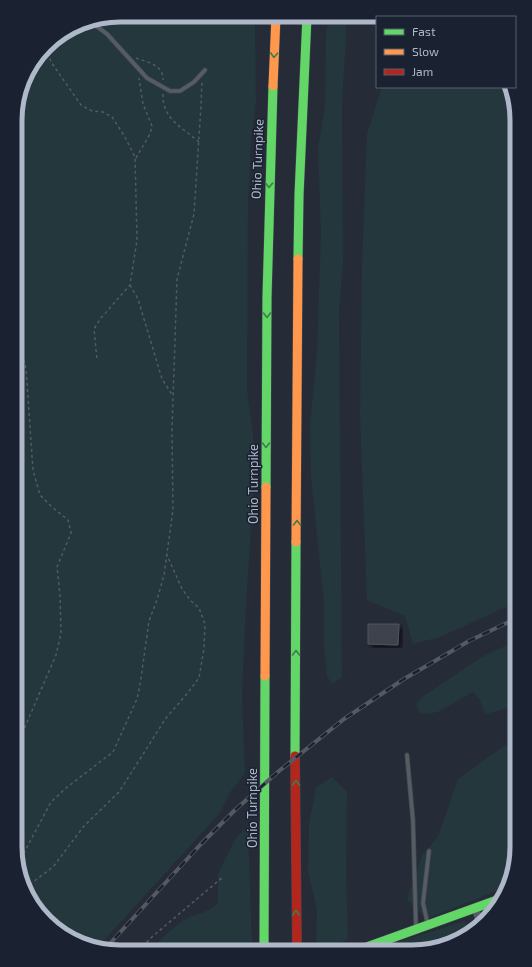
<svg xmlns="http://www.w3.org/2000/svg" width="532" height="967" viewBox="0 0 532 967" font-family="'Exo 2',sans-serif">
<defs>
<filter id="shadow"><feDropShadow dx="3.5" dy="3.5" stdDeviation="2" flood-color="#0009"/></filter>
</defs>
<rect width="100%" height="100%" fill="#262c37"/>
<g fill="#23373d">
<path d="M 120,15 L 256,16 L 255,30 L 256,102 L 251,140 L 248,204 L 247,391 L 253,434 L 254,475 L 245,625 L 242,696 L 245,773 L 231,791 L 219,814 L 97,948 L 56,930 L 21,881 L 15,847 L 16,106 L 26,73 L 50,41 L 80,23 Z"/>
<path d="M 329,16 L 346,16 L 346,34 L 342,105 L 343,261 L 339,311 L 342,678 L 332,684 L 327,676 L 324,645 L 324,603 L 311,476 L 310,425 L 317,353 L 321,234 L 318,148 L 325,106 L 326,35 Z"/>
<path d="M 382,87 L 512,87 L 517,120 L 517,602 L 440,637 L 413,644 L 405,616 L 367,600 L 360,416 L 362,264 L 367,134 Z"/>
<path d="M 517,638 L 517,705 L 486,714 L 479,699 L 473,692 L 440,711 L 429,714 L 420,713 L 416,704 L 422,697 L 480,658 L 509,644 Z"/>
<path d="M 517,743 L 517,854 L 504,888 L 426,919 L 407,899 L 422,855 L 438,837 L 458,779 L 504,746 Z"/>
<path d="M 332,777 L 347,792 L 346,872 L 348,938 L 328,952 L 316,952 L 317,909 L 308,871 L 309,824 L 316,788 Z"/>
<path d="M 244,829 L 248,834 L 252,945 L 251,952 L 150,951 C 161,940 173,926 188,918 C 200,912 206,914 218,903 L 218,874 L 234,841 Z"/>
<path d="M 465,921 L 469,930 L 446,946 L 412,952 L 401,952 L 401,941 Z"/>
</g>
<path fill="#3e434d" stroke="#4e545f" filter="url(#shadow)" d="M 368,624 L 399,624 L 398,645 L 368,644 Z"/>
<g fill="none" stroke-linecap="round" stroke-linejoin="round">
<defs>
<g id="lane">
<path d="M 81,23 L 91,22 L 107,34 L 147,78 L 170,91 L 180,91 L 194,82 L 205,70"/>
<path d="M 407,755 L 413,821 L 416,929"/>
<path d="M 428,925 L 423,903 L 429,851"/>
</g>
<path id="street" d="M 475,908 L 480,922"/>
<g id="fast">
<path d="M 298,259 L 299,195 L 307,16"/>
<path d="M 266,487 L 267,297 L 273,86"/>
<path d="M 295,756 L 296,542"/>
<path d="M 264,952 L 265,676"/>
<path d="M 353,952 L 500,899"/>
</g>
<g id="slow">
<path d="M 273,86 L 276,16"/>
<path d="M 296,542 L 298,259"/>
<path d="M 265,676 L 266,487"/>
</g>
<path id="jam" d="M 295,756 L 297,952"/>
</defs>
<use href="#lane" stroke="#434750" stroke-width="5"/>
<use href="#street" stroke="#434750" stroke-width="8"/>
<use href="#fast" stroke="#434750" stroke-width="10"/>
<use href="#slow" stroke="#434750" stroke-width="10"/>
<use href="#jam" stroke="#434750" stroke-width="10"/>
<g stroke="#545a62" stroke-width="1.5" stroke-dasharray="3 3" stroke-linecap="butt">
<path d="M 46,47 L 51,62 L 81,105 L 92,111 L 103,112 L 112,117 L 125,137 L 135,157 L 137,240 L 130,285 L 101,318 L 94,329 L 97,360"/>
<path d="M 136,58 C 147,62 164,65 163,80"/>
<path d="M 163,94 C 162,119 182,127 199,142"/>
<path d="M 136,158 L 150,134 L 152,126 L 143,104 L 139,78"/>
<path d="M 130,285 L 138,299 L 162,379 L 173,396"/>
<path d="M 16,389 L 24,367"/>
<path d="M 15,750 L 56,655 L 61,633 L 60,595 L 57,567 L 71,533 L 68,520 L 52,507 L 40,495 L 33,470 L 26,369 L 16,331"/>
<path d="M 18,864 L 51,802 L 66,788 L 113,752 L 137,699 L 140,685 L 149,621 L 157,600 L 164,575 L 173,510 L 172,430 L 177,279 L 194,214 L 201,106 L 202,81"/>
<path d="M 25,888 L 53,867 L 84,826 L 119,792 L 166,718 L 186,695 L 199,678 L 204,648 L 205,624 L 199,608 L 191,601 L 182,589 L 167,555"/>
<path d="M 138,951 L 153,936 L 223,877"/>
</g>
<use href="#lane" stroke="#565b64" stroke-width="3.5"/>
<use href="#street" stroke="#565b64" stroke-width="7"/>
<use href="#fast" stroke="#63d668" stroke-width="9"/>
<use href="#slow" stroke="#ff974d" stroke-width="9"/>
<use href="#jam" stroke="#b3261e" stroke-width="9"/>
<defs>
<path id="rail" d="M 104,950 L 200,845 L 235,810 L 279,771 L 344,719 L 404,679 L 469,641 L 517,618"/>
</defs>
<use href="#rail" stroke="#555a62" stroke-width="4"/>
<use href="#rail" stroke="#1a2232" stroke-width="2.5" stroke-dasharray="8" stroke-linecap="butt"/>
</g>
<defs><path id="oneway-chevron" d="M-2-3.5L2.5 0L-2 3.5" fill="none" stroke-width="1.6" stroke-linecap="round" stroke-linejoin="round"/></defs>
<g stroke="#3e7c4d">
<use href="#oneway-chevron" transform="translate(274 55) rotate(93)"/>
<use href="#oneway-chevron" transform="translate(269 185) rotate(92)"/>
<use href="#oneway-chevron" transform="translate(267 315) rotate(90)"/>
<use href="#oneway-chevron" transform="translate(266 445) rotate(90)"/>
<use href="#oneway-chevron" transform="translate(297 523) rotate(-90)"/>
<use href="#oneway-chevron" transform="translate(296 653) rotate(-90)"/>
<use href="#oneway-chevron" transform="translate(296 783) rotate(-89)"/>
<use href="#oneway-chevron" transform="translate(296 913) rotate(-91)"/>
</g>
<g text-anchor="middle" dominant-baseline="central" stroke-width="3" stroke-linejoin="round" paint-order="stroke">
<g font-size="13" fill="#afb8c9" stroke="#1a2232">
<text transform="translate(257 159) rotate(-88)">Ohio Turnpike</text>
<text transform="translate(253 484) rotate(-90)">Ohio Turnpike</text>
<text transform="translate(252 808) rotate(-90)">Ohio Turnpike</text>
</g>
</g>
<path d="M0 0H532V967H0ZM120 22H412A98 98 0 0 1 510 120V847A98 98 0 0 1 412 945H120A98 98 0 0 1 22 847V120A98 98 0 0 1 120 22Z" fill="#1a2232" fill-rule="evenodd"/>
<path fill="none" stroke="#afb8c9" stroke-width="5" d="M120 22H412A98 98 0 0 1 510 120V847A98 98 0 0 1 412 945H120A98 98 0 0 1 22 847V120A98 98 0 0 1 120 22Z"/>
<rect x="376" y="16" width="140" height="72" fill="#1a2232" stroke="#565e6e"/>
<rect x="384" y="29" width="20" height="6" fill="#63d668" stroke="#565e6e"/>
<text x="412" y="36" font-size="12" fill="#afb8c9">Fast</text>
<rect x="384" y="49" width="20" height="6" fill="#ff974d" stroke="#565e6e"/>
<text x="412" y="56" font-size="12" fill="#afb8c9">Slow</text>
<rect x="384" y="69" width="20" height="6" fill="#b3261e" stroke="#565e6e"/>
<text x="412" y="76" font-size="12" fill="#afb8c9">Jam</text>
</svg>
